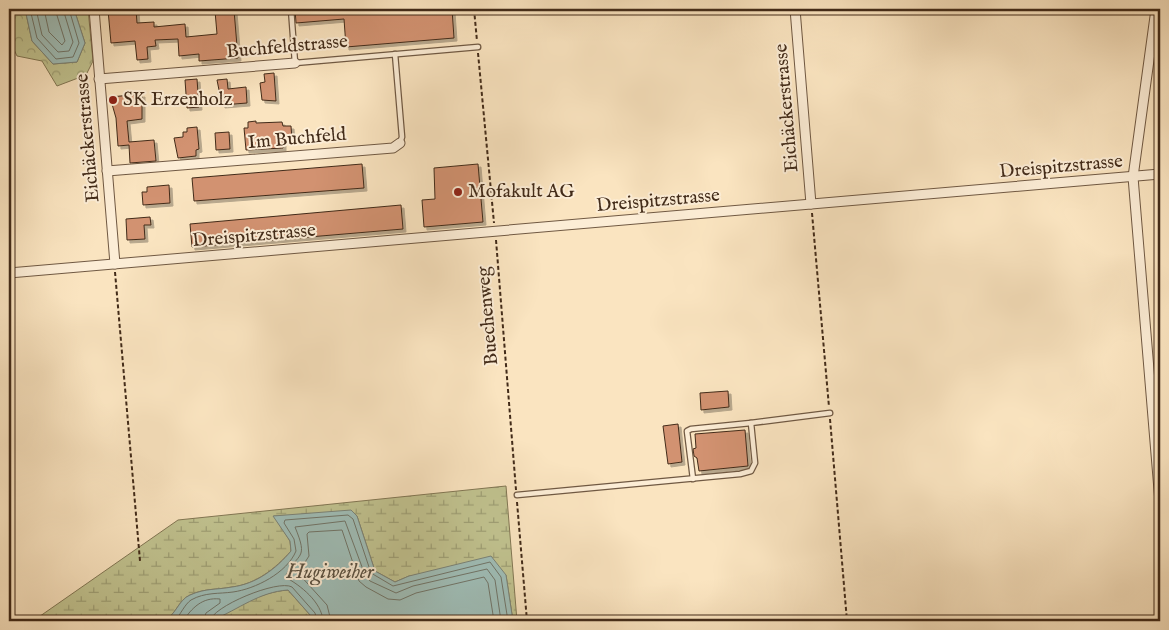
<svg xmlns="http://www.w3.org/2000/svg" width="1169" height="630" viewBox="0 0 1169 630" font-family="'IM FELL English',serif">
<defs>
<pattern id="forest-crowns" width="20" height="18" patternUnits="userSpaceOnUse" patternTransform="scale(1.25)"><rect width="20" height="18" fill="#c1c390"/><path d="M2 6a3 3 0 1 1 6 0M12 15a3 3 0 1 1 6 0" fill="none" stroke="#9e9f75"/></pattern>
<pattern id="wetland-marsh" width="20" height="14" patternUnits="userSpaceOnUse" patternTransform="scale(1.25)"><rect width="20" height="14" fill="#c1c390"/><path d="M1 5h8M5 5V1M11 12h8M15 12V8" fill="none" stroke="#9e9f75"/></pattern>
<filter id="shadow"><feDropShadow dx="3" dy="3" stdDeviation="0" flood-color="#0004"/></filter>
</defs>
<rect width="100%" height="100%" fill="#fae4c0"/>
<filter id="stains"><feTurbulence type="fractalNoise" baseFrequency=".004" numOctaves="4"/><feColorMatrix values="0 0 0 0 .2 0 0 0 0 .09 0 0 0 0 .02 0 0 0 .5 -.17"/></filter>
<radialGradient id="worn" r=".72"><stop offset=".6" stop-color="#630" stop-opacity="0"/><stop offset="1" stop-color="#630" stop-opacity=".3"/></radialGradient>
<path fill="url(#forest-crowns)" stroke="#827754" d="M 9,9 L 25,9 L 32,41 L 53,64 L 77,62 L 85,43 L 74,9 L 88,9 L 93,61 L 86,75 L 57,86 L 42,61 L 17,56 L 9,39 Z"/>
<g fill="url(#wetland-marsh)" stroke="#827754">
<path d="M 506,486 L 517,621 L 513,621 L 506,575 L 409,576 L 395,582 L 375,571 L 357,516 L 274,516 L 290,541 L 291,551 C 275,569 256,584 232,587 C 216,590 206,588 190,595 C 178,600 176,616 163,621 L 33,621 L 178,520 Z"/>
<path d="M 288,590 L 311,616 L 312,621 L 211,621 C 236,607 260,592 288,590 Z"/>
</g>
<g fill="#9fbeb8" stroke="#7a8378">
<path d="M 25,9 L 74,9 L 85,43 L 77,62 L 53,64 L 32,41 Z"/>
<path d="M 351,510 L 357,516 L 375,571 L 395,582 L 409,576 L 491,556 L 506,575 L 513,621 L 312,621 L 311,616 L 288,590 C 259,592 239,609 213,620 C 203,625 175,621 163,621 C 176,616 178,600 190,595 C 206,588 216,590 232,587 C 256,584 276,569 291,551 L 290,541 L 273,516 Z"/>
</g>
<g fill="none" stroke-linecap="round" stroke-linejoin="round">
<g stroke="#707468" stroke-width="1">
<path d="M 30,9 L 37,38 L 56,59 L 73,57 L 79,43 L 69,9"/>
<path d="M 36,9 L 42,35 L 58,52 L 69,51 L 73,42 L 63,9"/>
<path d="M 44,9 L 49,32 L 62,45 L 65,41 L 55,9"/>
<path d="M 175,621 C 180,615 185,604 191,600 C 205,592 219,594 233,592 C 255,589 287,573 296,551 L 294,539 L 284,523 L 285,520 L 348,515 L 353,519 L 371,573 L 393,586 L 490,562 L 501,577 L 508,621"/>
<path d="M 183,621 C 192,608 202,597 220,599 L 220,603 L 206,613 L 203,621"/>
<path d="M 210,621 C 211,607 278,579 292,587 L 315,613 L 317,621"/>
<path d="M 323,621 C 322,602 300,585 285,577 C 298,551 309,561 295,527 L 345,521 L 365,575 L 370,581 L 396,593 L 413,586 L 487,569 L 495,580 L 501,621"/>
<path d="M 331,621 L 327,605 L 298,573 L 309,556 L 307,534 L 309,532 L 342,530 L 359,581 L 366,587 L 388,599 L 400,600 L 416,593 L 484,577 L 488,583 L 494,621"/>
</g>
</g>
<g fill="#d29271" stroke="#422b19" filter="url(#shadow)">
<path d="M 136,9 L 137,23 L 154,22 L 154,27 L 185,24 L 186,37 L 217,34 L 215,11 L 234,10 L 238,58 L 199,61 L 199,54 L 179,56 L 178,39 L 155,40 L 156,46 L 147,47 L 148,59 L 137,60 L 135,41 L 111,43 L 108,10 Z"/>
<path d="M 295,9 L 452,9 L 454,38 L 346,47 L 344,19 L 296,23 Z"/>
<path d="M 274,73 L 276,101 L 262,100 L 260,83 L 265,82 L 264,74 Z"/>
<path d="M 197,79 L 199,107 L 187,108 L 185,80 Z"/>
<path d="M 227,79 L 228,89 L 246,87 L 247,103 L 222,105 L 217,80 Z"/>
<path d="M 142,94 L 142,119 L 127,121 L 129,142 L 154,140 L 156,161 L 130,163 L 129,145 L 118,146 L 116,118 L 110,97 Z"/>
<path d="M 256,121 L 256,123 L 282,122 L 283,126 L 291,126 L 292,140 L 283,141 L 283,148 L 246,150 L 244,128 L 248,128 L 248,122 Z"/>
<path d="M 197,127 L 199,149 L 196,150 L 196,156 L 178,158 L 174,138 L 183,137 L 183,132 L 187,132 L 187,128 Z"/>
<path d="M 229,132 L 230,149 L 216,150 L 215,133 Z"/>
<path d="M 362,164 L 364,188 L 194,201 L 192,178 Z"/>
<path d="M 478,164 L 483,222 L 424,227 L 422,200 L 435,199 L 434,168 Z"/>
<path d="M 169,185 L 170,203 L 143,205 L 142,192 L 147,192 L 147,187 Z"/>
<path d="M 401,205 L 403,229 L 192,247 L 190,224 Z"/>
<path d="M 150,217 L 151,225 L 144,225 L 145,239 L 127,240 L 126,219 Z"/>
<path d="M 728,391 L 729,407 L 701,410 L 700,393 Z"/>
<path d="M 678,424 L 682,462 L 668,464 L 663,426 Z"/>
<path d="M 745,430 L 748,466 L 699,471 L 697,458 L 694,456 L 693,449 L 696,448 L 695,434 Z"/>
</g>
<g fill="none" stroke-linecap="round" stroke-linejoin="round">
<defs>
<g id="lane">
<path d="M 291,9 L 295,63 L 478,47"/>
<path d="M 395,54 L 402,137 L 400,143"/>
<path d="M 693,479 L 687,431 L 691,429 L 751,423"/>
<path d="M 517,495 L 740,474 L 751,471 L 755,463 L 751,423 L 830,413"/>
</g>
<g id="street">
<path d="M 94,9 L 115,264"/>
<path d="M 795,9 L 811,204"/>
<path d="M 1156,9 L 1133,177 L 1160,502"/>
<path d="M 99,79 L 295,63"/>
<path d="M 107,171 L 393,148 L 400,143"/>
<path d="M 9,273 L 1160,174"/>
</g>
</defs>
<use href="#lane" stroke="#705943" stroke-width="7"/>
<use href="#street" stroke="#705943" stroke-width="11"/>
<g stroke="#422b19" stroke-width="2" stroke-dasharray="4 2.5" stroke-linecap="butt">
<path d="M 474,9 L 477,41"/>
<path d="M 478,53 L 494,223"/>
<path d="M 812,213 L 829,407"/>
<path d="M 496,240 L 516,490"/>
<path d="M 115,272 L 140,561"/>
<path d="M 830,419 L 847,621"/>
<path d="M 517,502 L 527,621"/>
</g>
<use href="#lane" stroke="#fcedd6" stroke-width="4.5"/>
<use href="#street" stroke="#fcedd6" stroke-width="9"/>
</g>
<g fill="#8f2418" stroke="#fcedd6" stroke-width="2">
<circle cx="113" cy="100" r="5"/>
<circle cx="458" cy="192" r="5"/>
</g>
<g text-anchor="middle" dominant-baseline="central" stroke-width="4" stroke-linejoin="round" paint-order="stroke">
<g font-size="19" fill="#422b19" stroke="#fcedd6">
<text transform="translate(287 47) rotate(-5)">Buchfeldstrasse</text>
<text transform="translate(787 108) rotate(-95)">Eichäckerstrasse</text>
<text transform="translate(88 138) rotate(-95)">Eichäckerstrasse</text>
<text transform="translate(297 139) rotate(-5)">Im Buchfeld</text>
<text transform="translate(1061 167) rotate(-5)">Dreispitzstrasse</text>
<text transform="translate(658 201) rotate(-5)">Dreispitzstrasse</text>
<text transform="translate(254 236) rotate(-5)">Dreispitzstrasse</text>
<text transform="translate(488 316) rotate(-95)">Buechenweg</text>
</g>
<g font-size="19" fill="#422b19" stroke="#fcedd6" text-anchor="start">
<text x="123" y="100">SK Erzenholz</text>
<text x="468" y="192">Mofakult AG</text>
</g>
<g font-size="20" font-style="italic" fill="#595041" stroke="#fcedd6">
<text x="330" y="572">Hugiweiher</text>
</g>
</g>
<rect width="1169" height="630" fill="none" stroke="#fae4c0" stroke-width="30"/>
<rect x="10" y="10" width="1149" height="610" fill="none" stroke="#422b19" stroke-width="2.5"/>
<rect x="15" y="15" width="1139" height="600" fill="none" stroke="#422b19"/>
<rect width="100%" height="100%" filter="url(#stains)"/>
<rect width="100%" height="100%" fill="url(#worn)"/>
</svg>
